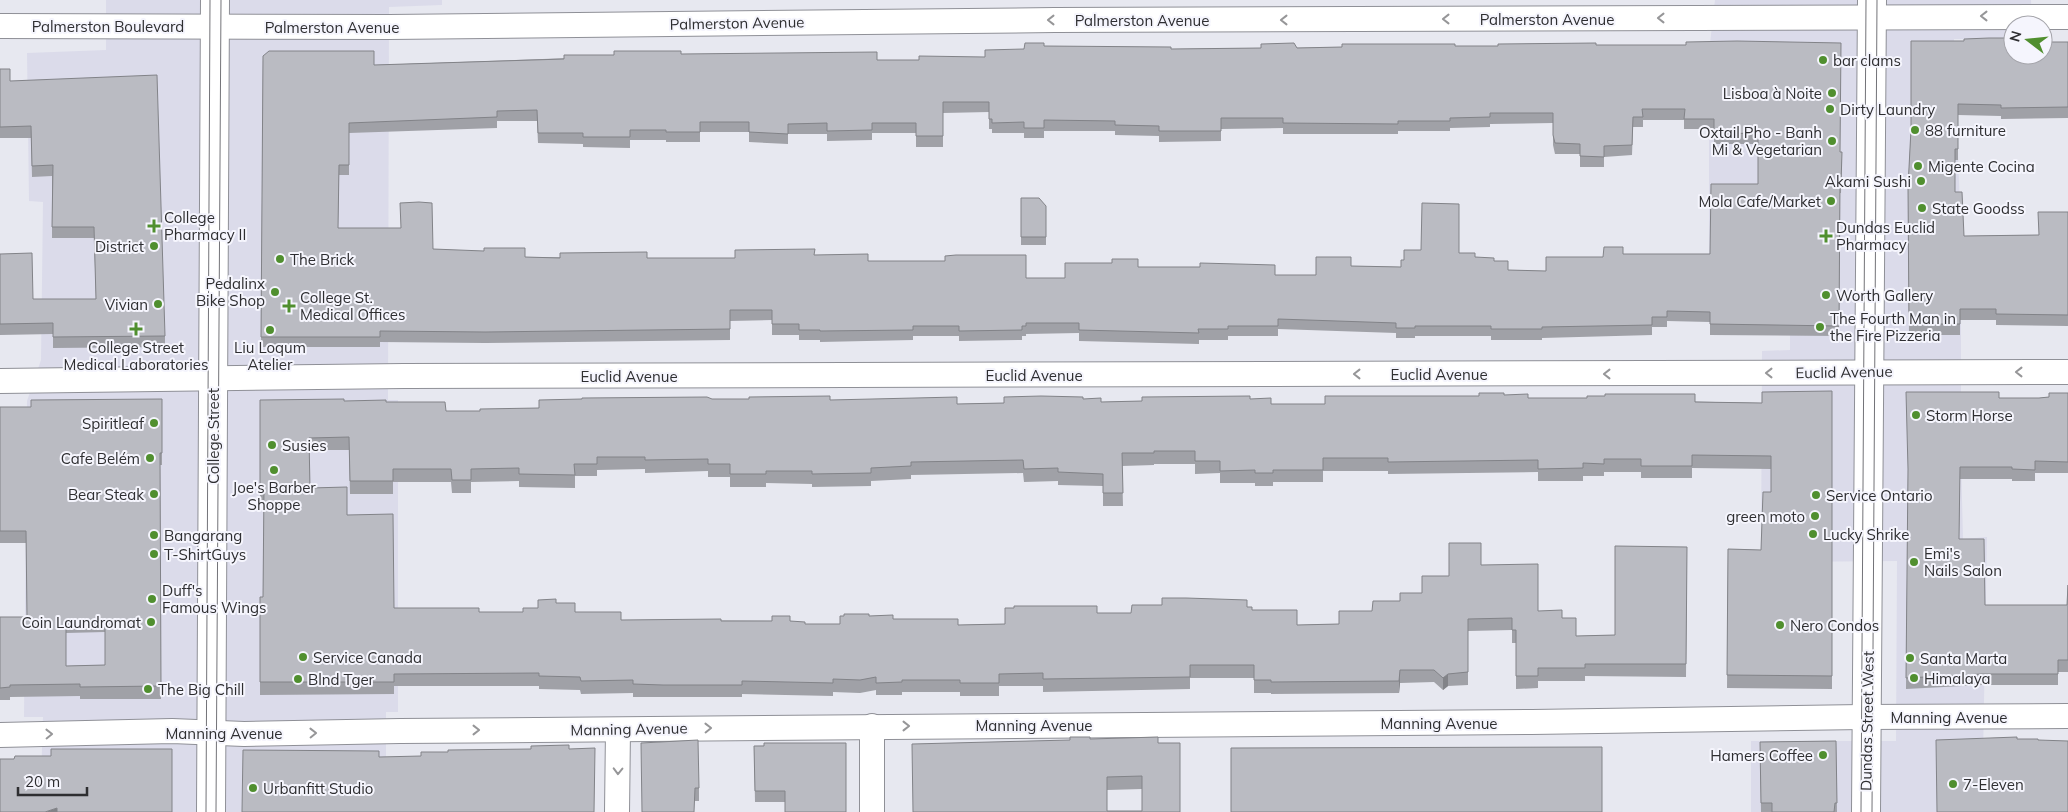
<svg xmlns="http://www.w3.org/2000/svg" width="2068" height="812" viewBox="0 0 2068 812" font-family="Mulish,sans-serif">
<rect width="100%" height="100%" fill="#e7e8f0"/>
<g fill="#dbdbea">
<path d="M 106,0 L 442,0 L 442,5 L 389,7 L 388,400 L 398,400 L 398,712 L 386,712 L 386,812 L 40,812 L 43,717 L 24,717 L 27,401 L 41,360 L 43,202 L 29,201 L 27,53 L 106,50 Z"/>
<path d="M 1715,0 L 2031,0 L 2032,25 L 2013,25 L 2013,39 L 1954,39 L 1961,238 L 1961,458 L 1963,539 L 1987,537 L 1982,812 L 1751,812 L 1751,741 L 1896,741 L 1897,561 L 1761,562 L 1762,351 L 1790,350 L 1790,274 L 1709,254 L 1709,52 Z"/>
</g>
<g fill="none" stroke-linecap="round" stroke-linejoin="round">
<defs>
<g id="street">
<path d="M 0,26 L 389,27 L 1055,20 L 2068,17"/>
<path d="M 0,381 L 404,376 L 2068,372"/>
<path d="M 0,735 L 172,731 L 244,734 L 400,731 L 1532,722 L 1862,717 L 2068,716"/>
<path d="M 617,812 L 618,730"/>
<path d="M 872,812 L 872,726"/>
</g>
<g id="secondary">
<path d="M 211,812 L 215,0"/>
<path d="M 1866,812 L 1872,0"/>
</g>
</defs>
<use href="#street" stroke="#8f9097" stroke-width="26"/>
<use href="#secondary" stroke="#8f9097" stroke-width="30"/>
<use href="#street" stroke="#fff" stroke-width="24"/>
<use href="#secondary" stroke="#fff" stroke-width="28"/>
<g stroke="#737378" stroke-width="1">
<path d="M 206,812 L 210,0"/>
<path d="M 216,812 L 221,0"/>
<path d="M 1861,812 L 1866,0"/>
<path d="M 1872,812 L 1877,0"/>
</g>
</g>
<g fill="#a0a1a7" fill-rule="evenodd">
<path d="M 2068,42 L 2068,118 L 2001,119 L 2001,116 L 1958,115 L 1958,160 L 1955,160 L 1955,192 L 1964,236 L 2039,235 L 2068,212 L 2068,326 L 1996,325 L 1996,320 L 1960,320 L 1960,335 L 1909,335 L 1908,187 L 1911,129 L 2013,55 Z"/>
<path d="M 1596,45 L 1840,152 L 1842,163 L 1841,193 L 1840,193 L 1839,336 L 1710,335 L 1710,322 L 1667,321 L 1667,327 L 1652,327 L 1652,335 L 1542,338 L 1542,340 L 1491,340 L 1491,336 L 1415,336 L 1415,338 L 1396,338 L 1396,333 L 1278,329 L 1278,336 L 1228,336 L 1228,340 L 1199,340 L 1199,344 L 1079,341 L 1079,333 L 1026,334 L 1026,336 L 1022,336 L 1022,340 L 959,341 L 959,336 L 913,336 L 913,340 L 820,342 L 820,340 L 799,340 L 799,335 L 772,335 L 772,320 L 730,321 L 730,340 L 485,343 L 380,342 L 380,347 L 261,347 L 263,56 L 374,65 L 681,54 L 877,60 L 919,60 L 985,57 L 1044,46 L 1171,49 ZM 989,112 L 989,129 L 992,129 L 992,133 L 1024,133 L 1024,138 L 1044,138 L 1044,131 L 1115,131 L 1115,135 L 1159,136 L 1159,142 L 1221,141 L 1221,129 L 1283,128 L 1283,134 L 1398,134 L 1398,131 L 1450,131 L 1450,128 L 1490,127 L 1490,124 L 1553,123 L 1553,145 L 1555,154 L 1580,154 L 1580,167 L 1604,167 L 1604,157 L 1632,155 L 1633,127 L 1643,127 L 1643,120 L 1684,120 L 1684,129 L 1714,129 L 1714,144 L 1758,144 L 1758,184 L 1710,254 L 1623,254 L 1603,257 L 1546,271 L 1508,270 L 1494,261 L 1475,257 L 1459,253 L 1404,260 L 1401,267 L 1351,266 L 1316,275 L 1275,275 L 1138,267 L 1065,278 L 1026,278 L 814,255 L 735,258 L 647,258 L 525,257 L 433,249 L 338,228 L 339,175 L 349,175 L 349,133 L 497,128 L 497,121 L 537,121 L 538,143 L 583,144 L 583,147 L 630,148 L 630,140 L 666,140 L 666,142 L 700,142 L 700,132 L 749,132 L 749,142 L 788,144 L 788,134 L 827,134 L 827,141 L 872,140 L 872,133 L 916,133 L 916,147 L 943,147 L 943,113 Z"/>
<path d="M 0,69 L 10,81 L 165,336 L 165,347 L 53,348 L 53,334 L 0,335 L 0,254 L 33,299 L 96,299 L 94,238 L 52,238 L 52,176 L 32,177 L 31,138 L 0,138 Z"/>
<path d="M 1021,198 L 1046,206 L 1046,245 L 1021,245 Z"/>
<path d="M 1832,391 L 1832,689 L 1727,688 L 1728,549 L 1761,550 L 1771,492 L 1771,469 L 1692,468 L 1692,478 L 1641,478 L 1641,472 L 1604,472 L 1604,476 L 1583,476 L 1583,481 L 1538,481 L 1538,472 L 1388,474 L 1388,471 L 1323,471 L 1323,482 L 1273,482 L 1273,486 L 1255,486 L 1255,483 L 1220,483 L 1220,473 L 1195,474 L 1195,464 L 1154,464 L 1154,465 L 1122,466 L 1123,506 L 1103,506 L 1103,486 L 1058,485 L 1058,481 L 1024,482 L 1023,473 L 911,475 L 911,479 L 871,481 L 871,486 L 812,487 L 812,484 L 766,483 L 766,487 L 730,487 L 730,477 L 708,477 L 708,471 L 645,473 L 645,469 L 597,470 L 597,476 L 575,476 L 575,488 L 519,487 L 519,481 L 471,482 L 471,493 L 452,493 L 451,482 L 393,482 L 393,494 L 350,494 L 349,450 L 309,450 L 310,488 L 347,515 L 394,608 L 479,612 L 523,612 L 556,603 L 575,612 L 621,620 L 790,621 L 805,624 L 840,624 L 869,616 L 893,619 L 958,625 L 1005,624 L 1097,613 L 1131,613 L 1247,607 L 1252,610 L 1297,625 L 1339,624 L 1372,611 L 1422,593 L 1449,576 L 1481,565 L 1538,611 L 1562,618 L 1576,636 L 1615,635 L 1687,547 L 1686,677 L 1585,676 L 1585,681 L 1538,681 L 1538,688 L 1516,689 L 1516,643 L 1512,643 L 1512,630 L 1468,631 L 1468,685 L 1448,686 L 1443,690 L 1434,682 L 1400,683 L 1399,693 L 1271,694 L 1271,693 L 1254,693 L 1254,678 L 1190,678 L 1190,689 L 1043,692 L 1043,686 L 999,686 L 999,696 L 960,696 L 960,692 L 902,692 L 902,695 L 876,695 L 876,690 L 860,693 L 833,692 L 833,696 L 742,694 L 742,697 L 633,697 L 633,693 L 581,694 L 580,690 L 539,689 L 539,686 L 394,686 L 394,694 L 260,695 L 260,597 L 263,597 L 264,500 L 260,500 L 260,400 L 344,401 L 386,402 L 446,411 L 480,411 L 712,399 L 830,400 L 957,404 L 1004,403 L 1083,399 L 1101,402 L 1250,399 L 1271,404 L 1325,404 L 1504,395 L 1528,398 L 1762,403 Z"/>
<path d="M 2068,393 L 2068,473 L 2035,473 L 2035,481 L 2012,481 L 2012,479 L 1960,479 L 1959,539 L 1985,605 L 2067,605 L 2068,585 L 2068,672 L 2058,672 L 2058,685 L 1982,685 L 1906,689 L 1908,477 L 1999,398 L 2039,398 L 2049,397 Z"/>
<path d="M 162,399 L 162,465 L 160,465 L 161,699 L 80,699 L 80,696 L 10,697 L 10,700 L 0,700 L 0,617 L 27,617 L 26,543 L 0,543 L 0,407 L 31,407 ZM 105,632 L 105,665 L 66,666 L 66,633 Z"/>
<path d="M 1090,739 L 1158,743 L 1180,812 L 913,812 L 1070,740 ZM 1142,789 L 1142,811 L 1107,811 L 1107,790 Z"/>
<path d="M 1836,741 L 1837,812 L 1761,812 L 1760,742 Z"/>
<path d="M 641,743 L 699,788 L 699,801 L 695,801 Z"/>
<path d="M 846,743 L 785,802 L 755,802 L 754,746 Z"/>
</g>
<g fill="#828388">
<path d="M 1400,670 L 1400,683 L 1399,693 L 1399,681 Z"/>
<path d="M 1448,674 L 1448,686 L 1443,690 L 1443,678 Z"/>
<path d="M 57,808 L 57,812 L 45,812 Z"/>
</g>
<g fill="#babbc2" stroke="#828388" fill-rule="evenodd">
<path d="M 1989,38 L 2013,38 L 2013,55 L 2043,55 L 2043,42 L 2068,42 L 2068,107 L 2001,108 L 2001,105 L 1958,104 L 1958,149 L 1955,149 L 1955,192 L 1962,192 L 1964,236 L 2039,235 L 2038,212 L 2068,212 L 2068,315 L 1996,314 L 1996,309 L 1960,309 L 1960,324 L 1909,324 L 1908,187 L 1911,129 L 1911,41 L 1964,41 L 1964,39 Z"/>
<path d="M 1737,41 L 1841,43 L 1840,152 L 1842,152 L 1841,183 L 1840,183 L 1839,326 L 1710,324 L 1710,312 L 1667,311 L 1667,317 L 1652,317 L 1652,325 L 1542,327 L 1542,329 L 1491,329 L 1491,326 L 1415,326 L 1415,328 L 1396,328 L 1396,323 L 1278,319 L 1278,326 L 1228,326 L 1228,329 L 1198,329 L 1199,333 L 1079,330 L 1079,323 L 1026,323 L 1026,326 L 1022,326 L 1022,330 L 959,331 L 959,326 L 913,326 L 913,330 L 820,331 L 820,330 L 799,330 L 799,324 L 772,324 L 772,310 L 730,310 L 730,329 L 485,332 L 380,331 L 380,337 L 261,337 L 263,56 L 269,51 L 374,51 L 374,65 L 564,59 L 564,55 L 614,55 L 614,51 L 681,51 L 681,54 L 877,52 L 877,60 L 919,60 L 919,56 L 985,57 L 985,50 L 1024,49 L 1025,43 L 1044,43 L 1044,46 L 1171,47 L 1171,49 L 1261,48 L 1261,44 L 1294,43 L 1297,48 L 1342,47 L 1342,44 L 1455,44 L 1455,46 L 1498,46 L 1498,44 L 1596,43 L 1596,45 L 1686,45 L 1686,42 ZM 943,102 L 989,102 L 989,119 L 992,119 L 992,123 L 1024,122 L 1024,128 L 1044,128 L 1044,120 L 1115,121 L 1115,125 L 1159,126 L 1159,131 L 1221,131 L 1221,118 L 1283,118 L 1283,123 L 1398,124 L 1398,121 L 1450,121 L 1450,118 L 1490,117 L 1490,113 L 1553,113 L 1553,135 L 1555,143 L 1580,144 L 1580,156 L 1604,157 L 1604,146 L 1632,145 L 1633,117 L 1643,117 L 1642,109 L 1685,109 L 1684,119 L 1714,119 L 1714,134 L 1758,133 L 1758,184 L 1711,184 L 1710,254 L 1623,254 L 1623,247 L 1604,247 L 1603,257 L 1546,257 L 1546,271 L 1508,270 L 1508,261 L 1494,261 L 1494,258 L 1475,257 L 1475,253 L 1459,253 L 1459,204 L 1422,203 L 1421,250 L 1404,250 L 1404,260 L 1401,260 L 1401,267 L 1351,266 L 1351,257 L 1316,257 L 1316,275 L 1275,275 L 1275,265 L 1200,263 L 1200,267 L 1138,267 L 1138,259 L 1112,259 L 1112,263 L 1065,263 L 1065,278 L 1026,278 L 1026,255 L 956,255 L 945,256 L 945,261 L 868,261 L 868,254 L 814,255 L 815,249 L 735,250 L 735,258 L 647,258 L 647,252 L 560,253 L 560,258 L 525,257 L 525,248 L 484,248 L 484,251 L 433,249 L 432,203 L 419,202 L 400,203 L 401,228 L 338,228 L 339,165 L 349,165 L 349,123 L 497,117 L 497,111 L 537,110 L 538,133 L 583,133 L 583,137 L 630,137 L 630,130 L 666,130 L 666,132 L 700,132 L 700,122 L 749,122 L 749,132 L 788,134 L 788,124 L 827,123 L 827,131 L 872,130 L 872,123 L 916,123 L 916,136 L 943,136 Z"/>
<path d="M 0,69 L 10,69 L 10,81 L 157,75 L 165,336 L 53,337 L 53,323 L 0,324 L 0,254 L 32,253 L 33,299 L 96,299 L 94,227 L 52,227 L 53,165 L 32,166 L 31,126 L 0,127 Z"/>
<path d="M 1021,198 L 1039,198 L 1046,206 L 1046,237 L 1021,237 Z"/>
<path d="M 1832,391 L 1832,676 L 1727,675 L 1728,549 L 1761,550 L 1763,492 L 1771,492 L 1771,456 L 1692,455 L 1692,466 L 1641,466 L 1641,459 L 1604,459 L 1604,464 L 1583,463 L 1583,468 L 1538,469 L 1538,460 L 1388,462 L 1388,458 L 1323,458 L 1323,470 L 1273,470 L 1273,473 L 1255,473 L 1255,470 L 1220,471 L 1220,461 L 1195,461 L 1195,451 L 1154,451 L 1154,453 L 1122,453 L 1123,493 L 1103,493 L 1103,474 L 1058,472 L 1058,468 L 1024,469 L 1023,460 L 911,462 L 911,466 L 871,468 L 871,473 L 812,474 L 812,471 L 766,471 L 766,474 L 730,474 L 730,464 L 708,464 L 708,459 L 645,460 L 645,457 L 597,457 L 597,464 L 574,464 L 575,475 L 519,474 L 519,468 L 471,469 L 471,480 L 452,480 L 451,469 L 393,469 L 393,481 L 350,481 L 349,437 L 309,438 L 310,488 L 347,487 L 347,515 L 393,514 L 394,608 L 479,608 L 479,612 L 523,612 L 523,608 L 538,608 L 538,600 L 556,599 L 556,603 L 575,603 L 575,612 L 621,612 L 621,620 L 721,619 L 721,621 L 772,621 L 772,616 L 790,616 L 790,621 L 805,622 L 805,624 L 840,624 L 840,616 L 844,616 L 844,614 L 869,614 L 869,616 L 893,615 L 893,619 L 958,619 L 958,625 L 1005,624 L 1005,608 L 1014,608 L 1014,606 L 1097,606 L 1097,613 L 1131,613 L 1132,605 L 1162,605 L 1162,598 L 1186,598 L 1247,600 L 1247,607 L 1252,607 L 1252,610 L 1297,610 L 1297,625 L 1339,624 L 1339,611 L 1372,611 L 1373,601 L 1400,601 L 1400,593 L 1422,593 L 1422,576 L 1449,576 L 1449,543 L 1481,543 L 1481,565 L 1538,564 L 1538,611 L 1562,610 L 1562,618 L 1576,618 L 1576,636 L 1615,635 L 1615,546 L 1687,547 L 1686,664 L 1585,664 L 1585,668 L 1538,668 L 1538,676 L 1516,676 L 1516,630 L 1512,630 L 1512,618 L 1468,619 L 1468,672 L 1448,674 L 1443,678 L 1434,670 L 1400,670 L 1399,681 L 1271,682 L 1271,680 L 1254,680 L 1254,665 L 1190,665 L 1190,677 L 1043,679 L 1043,673 L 999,674 L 999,683 L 960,683 L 960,680 L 902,680 L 902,682 L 876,683 L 876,677 L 860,680 L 833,679 L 833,683 L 742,681 L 742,685 L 663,685 L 633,684 L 633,680 L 581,681 L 580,677 L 539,676 L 539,673 L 394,674 L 394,682 L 260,682 L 260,597 L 263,597 L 264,487 L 260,487 L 260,400 L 344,399 L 344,401 L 386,400 L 386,402 L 445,402 L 446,411 L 480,411 L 480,409 L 539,408 L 539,400 L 582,399 L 582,398 L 707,397 L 712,399 L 749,399 L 749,397 L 830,396 L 830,400 L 957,397 L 957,404 L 1004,403 L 1004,397 L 1041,396 L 1083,397 L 1083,399 L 1101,398 L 1101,402 L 1142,401 L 1142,397 L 1250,396 L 1250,399 L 1271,398 L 1271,404 L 1325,404 L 1325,396 L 1479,396 L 1479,393 L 1504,393 L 1504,395 L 1528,394 L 1528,398 L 1587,398 L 1587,396 L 1605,396 L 1605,394 L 1695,394 L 1695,402 L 1762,403 L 1762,392 Z"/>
<path d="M 1906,392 L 1999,392 L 1999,398 L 2039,398 L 2049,397 L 2049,393 L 2068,393 L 2068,462 L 2035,461 L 2035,470 L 2012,469 L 2012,467 L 1960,467 L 1959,539 L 1984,539 L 1985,605 L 2067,605 L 2068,585 L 2068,660 L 2058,660 L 2058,674 L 1982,674 L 1906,678 L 1908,469 Z"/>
<path d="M 162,399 L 162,453 L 160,453 L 161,686 L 80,687 L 80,684 L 10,685 L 10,687 L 0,688 L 0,617 L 27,617 L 26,531 L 0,531 L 0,407 L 31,407 L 31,400 ZM 105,620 L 105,665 L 66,666 L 66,621 Z"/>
<path d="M 1070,737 L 1090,737 L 1090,739 L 1158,737 L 1158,743 L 1180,743 L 1180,812 L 913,812 L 912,744 L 1070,740 ZM 1142,776 L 1142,811 L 1107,811 L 1107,777 Z"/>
<path d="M 2017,737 L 2017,739 L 2038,739 L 2038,740 L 2068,741 L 2068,812 L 1937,812 L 1936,740 Z"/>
<path d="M 698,740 L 699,788 L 695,788 L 694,812 L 642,812 L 641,743 Z"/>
<path d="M 1836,741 L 1837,803 L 1835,803 L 1834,812 L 1772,812 L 1772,803 L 1761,803 L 1760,742 Z"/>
<path d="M 764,743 L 846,743 L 846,812 L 785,812 L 785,791 L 755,791 L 754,746 L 764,746 Z"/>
<path d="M 569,745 L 569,749 L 595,748 L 594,812 L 242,812 L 243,750 L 379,751 L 379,757 L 421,756 L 421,752 L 448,752 L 448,750 L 531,749 L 531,746 Z"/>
<path d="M 1602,747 L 1602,812 L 1231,812 L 1231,748 Z"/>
<path d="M 51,749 L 172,749 L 172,812 L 57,812 L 57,808 L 45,812 L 0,812 L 0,759 L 14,759 L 15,756 L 51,756 Z"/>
</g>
<defs><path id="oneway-chevron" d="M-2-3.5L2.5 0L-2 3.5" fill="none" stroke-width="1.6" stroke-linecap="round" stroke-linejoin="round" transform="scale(1.25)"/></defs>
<g stroke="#969698">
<use href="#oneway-chevron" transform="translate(1984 16) rotate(-180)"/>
<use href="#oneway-chevron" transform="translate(1661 18) rotate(180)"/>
<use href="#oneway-chevron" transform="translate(1446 19) rotate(180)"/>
<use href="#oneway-chevron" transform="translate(1051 20) rotate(180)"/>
<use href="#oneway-chevron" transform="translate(1284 20) rotate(180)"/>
<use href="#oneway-chevron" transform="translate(2019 372) rotate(-180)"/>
<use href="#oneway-chevron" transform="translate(1769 373) rotate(180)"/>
<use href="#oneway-chevron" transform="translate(1357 374) rotate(180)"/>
<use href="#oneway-chevron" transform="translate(1607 374) rotate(180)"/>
<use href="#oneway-chevron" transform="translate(906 726)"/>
<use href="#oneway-chevron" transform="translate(708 728) rotate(-1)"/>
<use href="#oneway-chevron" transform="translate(476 730)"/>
<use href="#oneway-chevron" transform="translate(313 733) rotate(-1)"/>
<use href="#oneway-chevron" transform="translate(49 734) rotate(-1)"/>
<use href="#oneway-chevron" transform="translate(618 771) rotate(91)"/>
</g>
<g fill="#508f2f" stroke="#f5f5fd" stroke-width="2">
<circle cx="1823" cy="60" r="5"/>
<circle cx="1832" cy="93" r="5"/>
<circle cx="1830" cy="109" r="5"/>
<circle cx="1915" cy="130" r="5"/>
<circle cx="1832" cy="141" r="5"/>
<circle cx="1918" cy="166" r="5"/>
<circle cx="1921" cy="181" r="5"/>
<circle cx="1831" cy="201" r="5"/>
<circle cx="1922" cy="208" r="5"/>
<path d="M151.5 218.5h5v5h5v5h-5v5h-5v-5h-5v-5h5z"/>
<path d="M1823.5 228.5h5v5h5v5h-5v5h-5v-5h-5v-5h5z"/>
<circle cx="154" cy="246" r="5"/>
<circle cx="280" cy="259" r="5"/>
<circle cx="275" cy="292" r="5"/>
<circle cx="1826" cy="295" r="5"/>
<circle cx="158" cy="304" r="5"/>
<path d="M286.5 298.5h5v5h5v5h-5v5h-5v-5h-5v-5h5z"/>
<circle cx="1820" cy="327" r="5"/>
<path d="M133.5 321.5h5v5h5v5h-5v5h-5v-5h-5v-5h5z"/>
<circle cx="270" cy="330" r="5"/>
<circle cx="1916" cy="415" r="5"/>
<circle cx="154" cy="423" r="5"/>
<circle cx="272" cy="445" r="5"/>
<circle cx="150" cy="458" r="5"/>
<circle cx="274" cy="470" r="5"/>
<circle cx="154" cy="494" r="5"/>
<circle cx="1816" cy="495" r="5"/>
<circle cx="1815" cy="516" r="5"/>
<circle cx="1813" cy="534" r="5"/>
<circle cx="154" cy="535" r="5"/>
<circle cx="154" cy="554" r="5"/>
<circle cx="1914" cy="562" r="5"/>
<circle cx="152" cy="599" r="5"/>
<circle cx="151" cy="622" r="5"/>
<circle cx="1780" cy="625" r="5"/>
<circle cx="303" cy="657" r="5"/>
<circle cx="1910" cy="658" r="5"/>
<circle cx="1914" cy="678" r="5"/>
<circle cx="298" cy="679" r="5"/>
<circle cx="148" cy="689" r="5"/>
<circle cx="1823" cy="755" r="5"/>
<circle cx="1953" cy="784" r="5"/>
<circle cx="253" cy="788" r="5"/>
</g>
<g text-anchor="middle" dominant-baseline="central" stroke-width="4" stroke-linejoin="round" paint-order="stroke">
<g font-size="15" fill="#2e2e31" stroke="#f5f5fd">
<text x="1547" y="19">Palmerston Avenue</text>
<text x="1142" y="20">Palmerston Avenue</text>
<text transform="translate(737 23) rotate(-1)">Palmerston Avenue</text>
<text x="108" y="26">Palmerston Boulevard</text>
<text x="332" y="27">Palmerston Avenue</text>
<text transform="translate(1844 372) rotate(-1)">Euclid Avenue</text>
<text x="1439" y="374">Euclid Avenue</text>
<text x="1034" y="375">Euclid Avenue</text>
<text x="629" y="376">Euclid Avenue</text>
<text transform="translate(213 436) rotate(-90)">College Street</text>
<text x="1949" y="717">Manning Avenue</text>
<text transform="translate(1867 721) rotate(-89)">Dundas Street West</text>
<text x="1439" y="723">Manning Avenue</text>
<text x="1034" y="725">Manning Avenue</text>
<text transform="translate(629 729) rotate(-1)">Manning Avenue</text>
<text x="224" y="733">Manning Avenue</text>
</g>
<g font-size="15" fill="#2e2e31" stroke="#f5f5fd" text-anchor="start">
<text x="1833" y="60">bar clams</text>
<text x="1822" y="93" text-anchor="end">Lisboa à Noite</text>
<text x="1840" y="109">Dirty Laundry</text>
<text x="1925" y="130">88 furniture</text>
<text x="1822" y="132" text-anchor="end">Oxtail Pho - Banh<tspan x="1822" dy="17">Mi &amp; Vegetarian</tspan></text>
<text x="1928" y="166">Migente Cocina</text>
<text x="1911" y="181" text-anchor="end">Akami Sushi</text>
<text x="1821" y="201" text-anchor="end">Mola Cafe/Market</text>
<text x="1932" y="208">State Goodss</text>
<text x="164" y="217">College<tspan x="164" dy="17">Pharmacy II</tspan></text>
<text x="1836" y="227">Dundas Euclid<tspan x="1836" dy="17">Pharmacy</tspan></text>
<text x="144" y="246" text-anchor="end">District</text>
<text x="290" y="259">The Brick</text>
<text x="265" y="283" text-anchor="end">Pedalinx<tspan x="265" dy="17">Bike Shop</tspan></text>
<text x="1836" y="295">Worth Gallery</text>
<text x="300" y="297">College St.<tspan x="300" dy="17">Medical Offices</tspan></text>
<text x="148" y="304" text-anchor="end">Vivian</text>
<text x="1830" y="318">The Fourth Man in<tspan x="1830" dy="17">the Fire Pizzeria</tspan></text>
<text x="136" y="347" text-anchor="middle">College Street<tspan x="136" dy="17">Medical Laboratories</tspan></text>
<text x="270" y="347" text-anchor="middle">Liu Loqum<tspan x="270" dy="17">Atelier</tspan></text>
<text x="1926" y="415">Storm Horse</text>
<text x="144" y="423" text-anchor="end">Spiritleaf</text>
<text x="282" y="445">Susies</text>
<text x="140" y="458" text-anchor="end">Cafe Belém</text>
<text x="274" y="487" text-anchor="middle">Joe's Barber<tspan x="274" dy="17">Shoppe</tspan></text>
<text x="144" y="494" text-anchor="end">Bear Steak</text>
<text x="1826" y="495">Service Ontario</text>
<text x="1805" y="516" text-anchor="end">green moto</text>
<text x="1823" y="534">Lucky Shrike</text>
<text x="164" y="535">Bangarang</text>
<text x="1924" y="553">Emi's<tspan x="1924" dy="17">Nails Salon</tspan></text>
<text x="164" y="554">T-ShirtGuys</text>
<text x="162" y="590">Duff's<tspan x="162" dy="17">Famous Wings</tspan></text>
<text x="141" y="622" text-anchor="end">Coin Laundromat</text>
<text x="1790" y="625">Nero Condos</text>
<text x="313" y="657">Service Canada</text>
<text x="1920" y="658">Santa Marta</text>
<text x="1924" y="678">Himalaya</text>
<text x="308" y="679">Blnd Tger</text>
<text x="158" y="689">The Big Chill</text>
<text x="1813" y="755" text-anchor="end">Hamers Coffee</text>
<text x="1963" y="784">7-Eleven</text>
<text x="263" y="788">Urbanfitt Studio</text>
</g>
</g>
<g transform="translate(2028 40) rotate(286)"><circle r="24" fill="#f5f5fd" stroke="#a5a5ab"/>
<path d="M0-4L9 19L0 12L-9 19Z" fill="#508f2f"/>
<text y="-8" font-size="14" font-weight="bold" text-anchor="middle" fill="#2e2e31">N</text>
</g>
<path d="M18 787v8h69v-8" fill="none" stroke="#2e2e31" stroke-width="2.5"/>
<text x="25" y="787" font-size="15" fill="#2e2e31" stroke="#f5f5fd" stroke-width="4" paint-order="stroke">20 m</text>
</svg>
